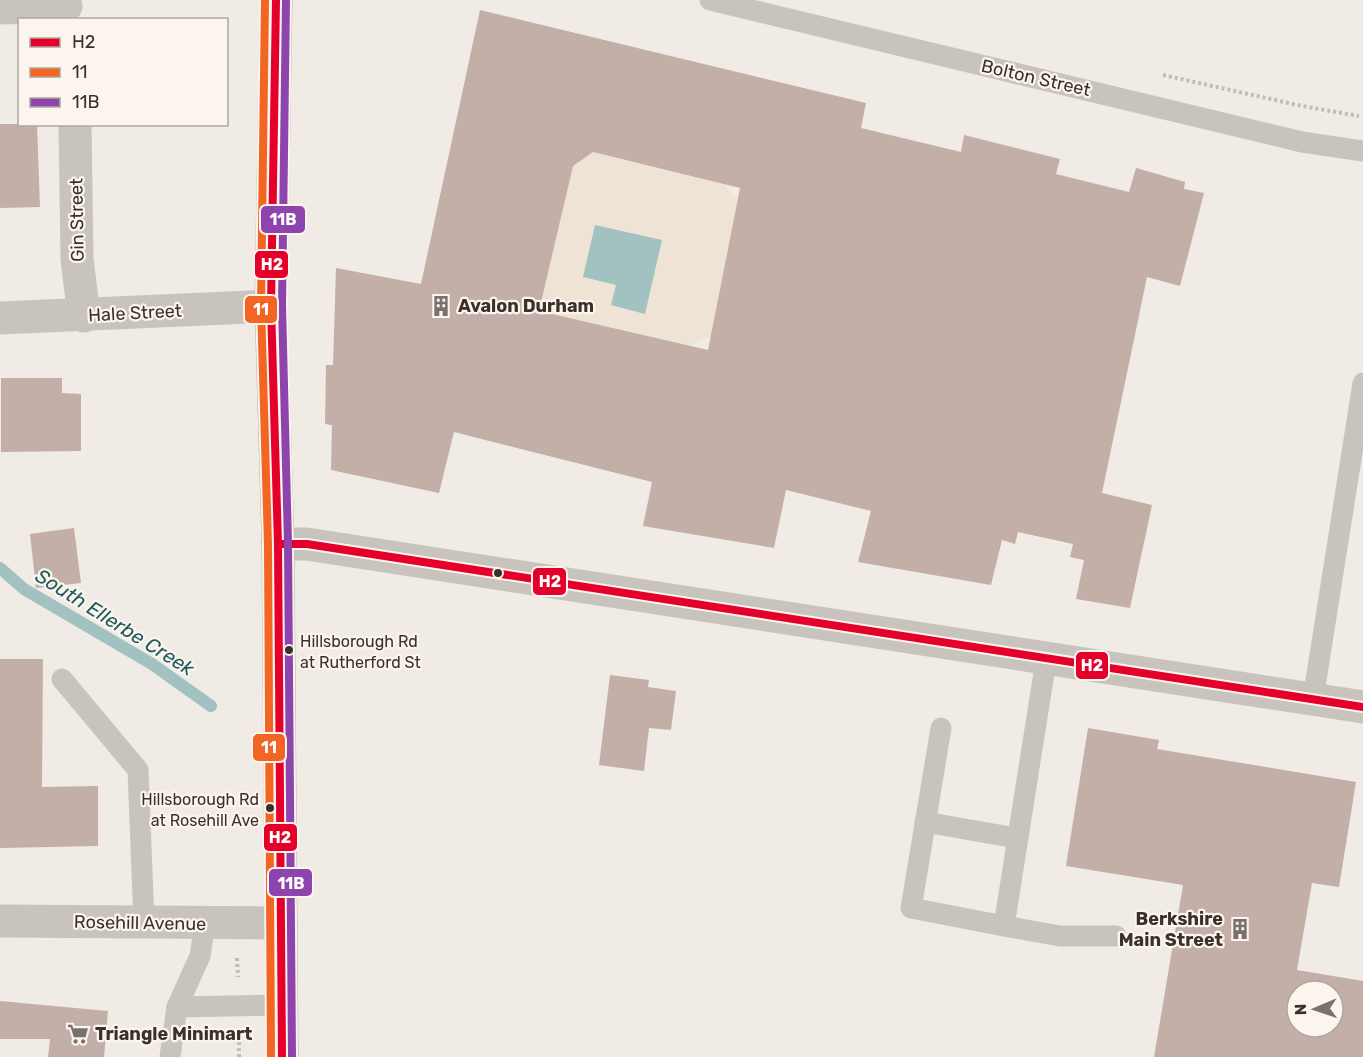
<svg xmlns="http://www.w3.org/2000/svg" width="1363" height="1057" viewBox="0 0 1363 1057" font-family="Rubik,sans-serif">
<rect width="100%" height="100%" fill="#f0ebe5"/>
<path fill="#eee3d5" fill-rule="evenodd" d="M 593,152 L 724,184 L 737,201 L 711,336 L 688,346 L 554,315 L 542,298 L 572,166 ZM 616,285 L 645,313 L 612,305 Z"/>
<path fill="#a1c2c1" d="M 595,225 L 662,240 L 645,314 L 611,305 L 616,285 L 583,277 Z"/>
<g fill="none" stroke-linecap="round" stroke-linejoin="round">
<path stroke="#a1c2c1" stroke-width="12" d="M 0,568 L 24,589 L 152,664 L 211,706"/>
</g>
<g fill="#c3afa7" fill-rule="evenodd">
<path d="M 480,10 L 866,103 L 861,128 L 961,152 L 964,135 L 1060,159 L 1056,174 L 1129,192 L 1136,168 L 1185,182 L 1184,189 L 1204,193 L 1180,286 L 1147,277 L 1102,493 L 1152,505 L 1130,608 L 1076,599 L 1084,560 L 1070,557 L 1073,544 L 1018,532 L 1015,544 L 1002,540 L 991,585 L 858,562 L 871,511 L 786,490 L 774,548 L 643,526 L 652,482 L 454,432 L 439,493 L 331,470 L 332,425 L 325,424 L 326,365 L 333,365 L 336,268 L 421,284 ZM 593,152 L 740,188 L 708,350 L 539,311 L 573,166 Z"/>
<path d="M 0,124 L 37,124 L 40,207 L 0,208 Z"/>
<path d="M 1,378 L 62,378 L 62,393 L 81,394 L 81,451 L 1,452 Z"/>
<path d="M 74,528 L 81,583 L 36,588 L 30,534 Z"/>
<path d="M 0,659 L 43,659 L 42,787 L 98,786 L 98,846 L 0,848 Z"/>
<path d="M 610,675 L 649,680 L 648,687 L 676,691 L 671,730 L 649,728 L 644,771 L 599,765 Z"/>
<path d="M 1088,728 L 1159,740 L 1157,749 L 1356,782 L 1339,887 L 1312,883 L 1297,970 L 1363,981 L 1363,1057 L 1154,1057 L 1183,885 L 1066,866 ZM 1297,991 L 1333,991 L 1333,1027 L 1297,1027 Z"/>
<path d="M 0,1001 L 108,1011 L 104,1057 L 48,1057 L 50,1039 L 0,1039 Z"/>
</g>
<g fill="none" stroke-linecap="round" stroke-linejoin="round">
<g stroke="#c2bbb6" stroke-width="4" stroke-dasharray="3 3" stroke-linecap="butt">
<path d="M 1163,75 L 1302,106 L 1359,116"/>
<path d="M 237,958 L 238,977"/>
<path d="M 239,1057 L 239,1036"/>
</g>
<g stroke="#c9c3be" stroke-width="21">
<path d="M 710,0 L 1302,142 L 1363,151"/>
<path d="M 62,679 L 138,770 L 144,923"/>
<path d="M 1313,699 L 1363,383"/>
<path d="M 941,728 L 911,908 L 1004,926 L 1046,660"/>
<path d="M 925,822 L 1016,838"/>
<path d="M 1004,926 L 1060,936 L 1116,936"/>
<path d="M 177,1007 L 200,956 L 205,923"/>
<path d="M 170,1057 L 177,1007 L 281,1005"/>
</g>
<g stroke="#c9c3be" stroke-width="33">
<path d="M 0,8 L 66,6"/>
<path d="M 75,124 L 77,259 L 84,316"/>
<path d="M 0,318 L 271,306"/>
<path d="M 278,544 L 307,544 L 1363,707"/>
<path d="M 0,921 L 281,923"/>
</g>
<path stroke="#b8b1ad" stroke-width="33" d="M 276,0 L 271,306 L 278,544 L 282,1057"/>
<defs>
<g id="bus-1">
<path d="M 276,0 L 271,306 L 278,544 L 282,1057"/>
<path d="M 278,544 L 307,544 L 1363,707"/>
</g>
<path id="bus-2" d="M 265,0 L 261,306 L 268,544 L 271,1057"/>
<path id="bus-3" d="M 286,0 L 282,306 L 288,544 L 292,1057"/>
</defs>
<use href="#bus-1" stroke="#fbf5ee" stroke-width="12"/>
<use href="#bus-2" stroke="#fbf5ee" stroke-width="12"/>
<use href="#bus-3" stroke="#fbf5ee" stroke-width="12"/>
<use href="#bus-1" stroke="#e4002b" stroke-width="8"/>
<use href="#bus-2" stroke="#f26522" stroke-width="8"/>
<use href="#bus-3" stroke="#8e44ad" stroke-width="8"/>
</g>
<defs>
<symbol id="building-bare" viewBox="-9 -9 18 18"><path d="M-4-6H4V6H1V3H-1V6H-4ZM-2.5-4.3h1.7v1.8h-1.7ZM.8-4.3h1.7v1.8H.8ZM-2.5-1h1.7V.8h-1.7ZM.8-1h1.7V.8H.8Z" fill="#7a716c" stroke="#fbf5ee" stroke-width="2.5" paint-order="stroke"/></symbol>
<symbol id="supermarket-bare" viewBox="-9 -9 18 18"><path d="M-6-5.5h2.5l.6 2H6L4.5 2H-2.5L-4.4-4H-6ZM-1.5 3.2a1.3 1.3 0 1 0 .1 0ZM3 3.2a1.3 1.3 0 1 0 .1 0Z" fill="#7a716c" stroke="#fbf5ee" stroke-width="2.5" paint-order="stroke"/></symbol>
</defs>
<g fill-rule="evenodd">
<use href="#building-bare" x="426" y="291" width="30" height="30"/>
<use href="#building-bare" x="1225" y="914" width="30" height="30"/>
<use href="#supermarket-bare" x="63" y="1019" width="30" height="30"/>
</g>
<g fill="#3b302b" stroke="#fbf5ee" stroke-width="2">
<circle cx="498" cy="573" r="5"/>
<circle cx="289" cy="650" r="5"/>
<circle cx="270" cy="808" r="5"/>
</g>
<g text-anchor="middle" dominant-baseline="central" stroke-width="4.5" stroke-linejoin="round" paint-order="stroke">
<g font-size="16" fill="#3b302b" stroke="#fbf5ee" text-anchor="start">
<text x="300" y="641">Hillsborough Rd<tspan x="300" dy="21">at Rutherford St</tspan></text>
<text x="259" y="799" text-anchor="end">Hillsborough Rd<tspan x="259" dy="21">at Rosehill Ave</tspan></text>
</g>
<g font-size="18" fill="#3b302b" stroke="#fbf5ee">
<text transform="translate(1036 78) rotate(13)">Bolton Street</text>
<text transform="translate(77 220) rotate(-91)">Gin Street</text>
<text transform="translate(135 313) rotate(-3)">Hale Street</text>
<text transform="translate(140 923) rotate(1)">Rosehill Avenue</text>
</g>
<g font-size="18" font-weight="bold" fill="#3b302b" stroke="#fbf5ee" text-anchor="start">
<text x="458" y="306">Avalon Durham</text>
<text x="1223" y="919" text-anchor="end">Berkshire<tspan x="1223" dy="21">Main Street</tspan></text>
<text x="95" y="1034">Triangle Minimart</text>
</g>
<g font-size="20" font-style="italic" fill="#1f5a5e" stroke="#fbf5ee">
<text transform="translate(115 622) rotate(32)">South Ellerbe Creek</text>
</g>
</g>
<g stroke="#fbf5ee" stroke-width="2">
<rect x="260" y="205" width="46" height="29" rx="6" fill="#8e44ad"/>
<rect x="254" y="250" width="35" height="29" rx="6" fill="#e4002b"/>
<rect x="244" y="295" width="34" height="29" rx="6" fill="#f26522"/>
<rect x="532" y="567" width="35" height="29" rx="6" fill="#e4002b"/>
<rect x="1075" y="651" width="34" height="29" rx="6" fill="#e4002b"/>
<rect x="252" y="733" width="34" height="29" rx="6" fill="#f26522"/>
<rect x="263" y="823" width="35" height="29" rx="6" fill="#e4002b"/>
<rect x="268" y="868" width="45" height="29" rx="6" fill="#8e44ad"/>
</g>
<g font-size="16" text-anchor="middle" font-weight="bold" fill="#fff">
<text x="283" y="225">11B</text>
<text x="272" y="270">H2</text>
<text x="261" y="315">11</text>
<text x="550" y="587">H2</text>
<text x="1092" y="671">H2</text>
<text x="269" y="753">11</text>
<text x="280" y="843">H2</text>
<text x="291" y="889">11B</text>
</g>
<rect x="18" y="18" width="210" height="108" fill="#fbf5ee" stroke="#aea6a0" stroke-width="1.5"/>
<rect x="30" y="38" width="30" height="9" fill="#e4002b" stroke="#aea6a0" stroke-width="1.5"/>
<text x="72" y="48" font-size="18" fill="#3b302b">H2</text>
<rect x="30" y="68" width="30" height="9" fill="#f26522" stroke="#aea6a0" stroke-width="1.5"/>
<text x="72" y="78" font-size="18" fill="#3b302b">11</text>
<rect x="30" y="98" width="30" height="9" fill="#8e44ad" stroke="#aea6a0" stroke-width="1.5"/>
<text x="72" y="108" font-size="18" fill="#3b302b">11B</text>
<g transform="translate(1315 1009) rotate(268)"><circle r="28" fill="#fbf5ee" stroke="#aea6a0" stroke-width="1.5"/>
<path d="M0-4.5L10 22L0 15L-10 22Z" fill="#7a716c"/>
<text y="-9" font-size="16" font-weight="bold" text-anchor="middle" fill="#3b302b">N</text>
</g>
</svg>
